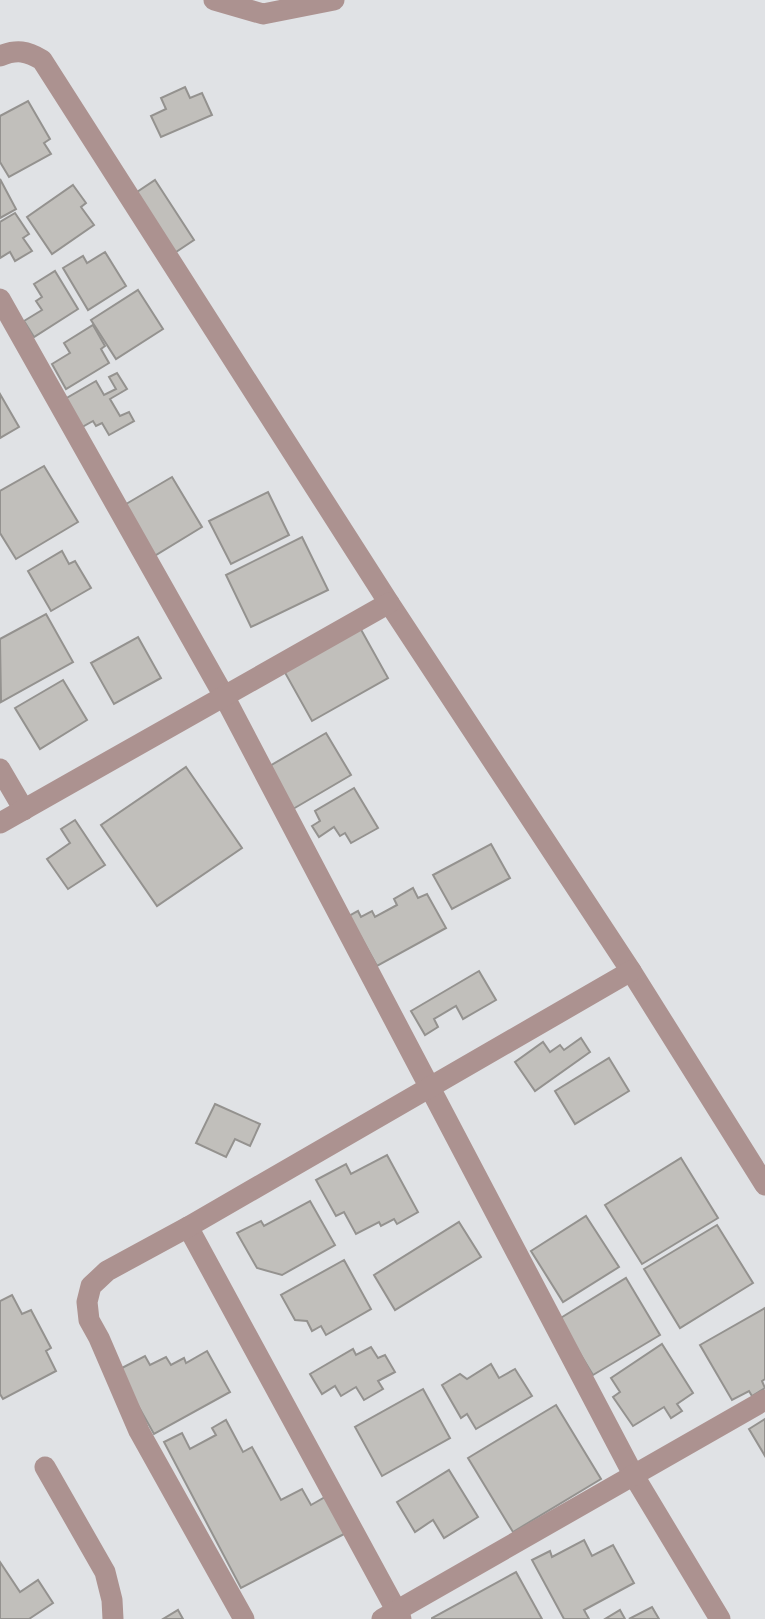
<svg xmlns="http://www.w3.org/2000/svg" width="765" height="1619" viewBox="0 0 765 1619" font-family="Karla,sans-serif">
<rect width="100%" height="100%" fill="#e0e2e5"/>
<g fill="#c1bfbb" stroke="#94928f" stroke-width="2">
<path d="M 185,87 L 190,98 L 202,93 L 212,115 L 161,137 L 151,116 L 166,109 L 161,98 Z"/>
<path d="M 28,101 L 50,139 L 44,143 L 51,154 L 9,177 L 0,162 L 0,116 Z"/>
<path d="M 0,179 L 16,209 L 0,218 Z"/>
<path d="M 155,180 L 194,240 L 170,256 L 131,196 Z"/>
<path d="M 73,185 L 86,203 L 81,207 L 94,225 L 52,254 L 27,217 Z"/>
<path d="M 15,213 L 29,234 L 23,238 L 32,251 L 15,261 L 10,252 L 0,258 L 0,222 Z"/>
<path d="M 105,252 L 126,286 L 88,310 L 63,268 L 83,256 L 87,263 Z"/>
<path d="M 55,271 L 78,309 L 34,337 L 24,321 L 42,310 L 36,301 L 42,297 L 34,284 Z"/>
<path d="M 138,290 L 163,329 L 116,359 L 91,320 Z"/>
<path d="M 93,325 L 105,346 L 101,349 L 109,363 L 66,389 L 52,364 L 70,353 L 64,343 Z"/>
<path d="M 117,373 L 127,389 L 110,399 L 120,416 L 129,412 L 134,421 L 109,435 L 102,423 L 96,426 L 93,421 L 75,431 L 65,399 L 96,381 L 104,395 L 116,389 L 109,377 Z"/>
<path d="M 0,394 L 19,427 L 0,438 Z"/>
<path d="M 44,466 L 78,522 L 16,559 L 0,533 L 0,491 Z"/>
<path d="M 172,477 L 202,527 L 151,558 L 121,507 Z"/>
<path d="M 268,492 L 289,535 L 231,564 L 209,521 Z"/>
<path d="M 302,537 L 328,590 L 251,627 L 226,575 Z"/>
<path d="M 62,551 L 69,564 L 75,561 L 91,588 L 51,611 L 28,571 Z"/>
<path d="M 46,614 L 73,662 L 1,702 L 0,639 Z"/>
<path d="M 359,626 L 388,678 L 312,721 L 283,669 Z"/>
<path d="M 138,637 L 161,678 L 114,704 L 91,663 Z"/>
<path d="M 63,680 L 87,720 L 40,749 L 15,708 Z"/>
<path d="M 326,733 L 351,775 L 293,809 L 268,767 Z"/>
<path d="M 186,767 L 242,848 L 157,906 L 101,825 Z"/>
<path d="M 354,788 L 378,828 L 351,843 L 345,833 L 340,836 L 334,827 L 319,837 L 312,826 L 320,821 L 315,811 Z"/>
<path d="M 75,820 L 105,865 L 68,889 L 47,859 L 70,843 L 61,829 Z"/>
<path d="M 491,844 L 510,878 L 452,909 L 433,875 Z"/>
<path d="M 413,888 L 418,898 L 427,894 L 446,928 L 377,966 L 349,916 L 358,911 L 361,917 L 372,911 L 375,917 L 397,905 L 394,899 Z"/>
<path d="M 479,971 L 496,1000 L 463,1019 L 456,1006 L 434,1019 L 438,1027 L 425,1035 L 411,1011 Z"/>
<path d="M 581,1038 L 590,1052 L 535,1091 L 515,1062 L 543,1042 L 550,1052 L 560,1045 L 564,1050 Z"/>
<path d="M 609,1058 L 629,1091 L 575,1124 L 555,1091 Z"/>
<path d="M 215,1104 L 260,1124 L 250,1146 L 235,1139 L 226,1157 L 196,1143 Z"/>
<path d="M 387,1155 L 418,1212 L 397,1224 L 394,1219 L 381,1226 L 379,1222 L 356,1234 L 344,1212 L 336,1216 L 316,1180 L 346,1164 L 351,1174 Z"/>
<path d="M 681,1158 L 718,1218 L 642,1264 L 605,1205 Z"/>
<path d="M 310,1201 L 335,1245 L 282,1275 L 257,1268 L 237,1233 L 261,1221 L 264,1226 Z"/>
<path d="M 586,1216 L 619,1267 L 563,1302 L 531,1251 Z"/>
<path d="M 459,1222 L 481,1257 L 395,1310 L 374,1275 Z"/>
<path d="M 717,1225 L 753,1283 L 680,1328 L 644,1269 Z"/>
<path d="M 344,1260 L 371,1309 L 326,1335 L 321,1326 L 312,1331 L 307,1321 L 295,1320 L 281,1295 Z"/>
<path d="M 626,1278 L 660,1335 L 593,1375 L 559,1319 Z"/>
<path d="M 12,1295 L 22,1314 L 31,1310 L 51,1348 L 46,1351 L 56,1371 L 3,1399 L 0,1394 L 0,1301 Z"/>
<path d="M 765,1308 L 765,1379 L 762,1381 L 765,1388 L 752,1396 L 749,1391 L 732,1400 L 700,1345 Z"/>
<path d="M 662,1344 L 693,1393 L 677,1404 L 682,1411 L 671,1418 L 664,1407 L 633,1426 L 613,1397 L 620,1392 L 611,1378 Z"/>
<path d="M 371,1347 L 378,1358 L 385,1355 L 395,1372 L 378,1381 L 383,1389 L 364,1400 L 356,1387 L 341,1396 L 335,1386 L 322,1394 L 310,1374 L 353,1349 L 356,1355 Z"/>
<path d="M 207,1351 L 230,1392 L 154,1434 L 118,1370 L 145,1356 L 150,1365 L 166,1357 L 171,1365 L 184,1358 L 186,1363 Z"/>
<path d="M 491,1364 L 499,1378 L 515,1369 L 532,1396 L 476,1429 L 467,1414 L 461,1418 L 442,1385 L 460,1374 L 467,1379 Z"/>
<path d="M 423,1389 L 450,1438 L 382,1476 L 355,1427 Z"/>
<path d="M 556,1405 L 601,1479 L 513,1532 L 468,1458 Z"/>
<path d="M 765,1419 L 765,1456 L 749,1429 Z"/>
<path d="M 226,1420 L 243,1452 L 252,1447 L 281,1500 L 302,1489 L 311,1505 L 327,1496 L 346,1533 L 241,1588 L 164,1442 L 182,1433 L 190,1449 L 216,1435 L 212,1428 Z"/>
<path d="M 449,1470 L 478,1517 L 444,1538 L 433,1520 L 415,1532 L 397,1502 Z"/>
<path d="M 584,1540 L 592,1556 L 613,1545 L 634,1583 L 584,1610 L 589,1619 L 564,1619 L 532,1560 L 550,1551 L 552,1557 Z"/>
<path d="M 0,1562 L 20,1592 L 38,1580 L 53,1603 L 29,1619 L 0,1619 Z"/>
<path d="M 516,1572 L 542,1619 L 432,1619 L 432,1618 Z"/>
<path d="M 652,1607 L 659,1619 L 629,1619 Z"/>
<path d="M 178,1610 L 183,1619 L 163,1619 Z"/>
<path d="M 620,1610 L 625,1619 L 605,1619 Z"/>
</g>
<g fill="none" stroke-linecap="round" stroke-linejoin="round">
<g stroke="#ac9290" stroke-width="21">
<path d="M 214,0 L 263,14 L 334,0"/>
<path d="M 0,56 C 17,49 27,51 42,60 L 389,603 L 631,971 L 765,1185"/>
<path d="M 0,299 L 224,696 L 634,1476 L 720,1619"/>
<path d="M 0,769 L 24,810"/>
<path d="M 0,823 L 389,603"/>
<path d="M 188,1227 L 401,1619"/>
<path d="M 45,1467 L 105,1572 L 112,1600 L 113,1619"/>
<path d="M 244,1619 L 139,1431 L 99,1338 L 89,1320 L 87,1302 L 91,1286 L 107,1271 L 188,1227 L 631,971"/>
<path d="M 382,1619 L 765,1400"/>
</g>
</g>
</svg>
